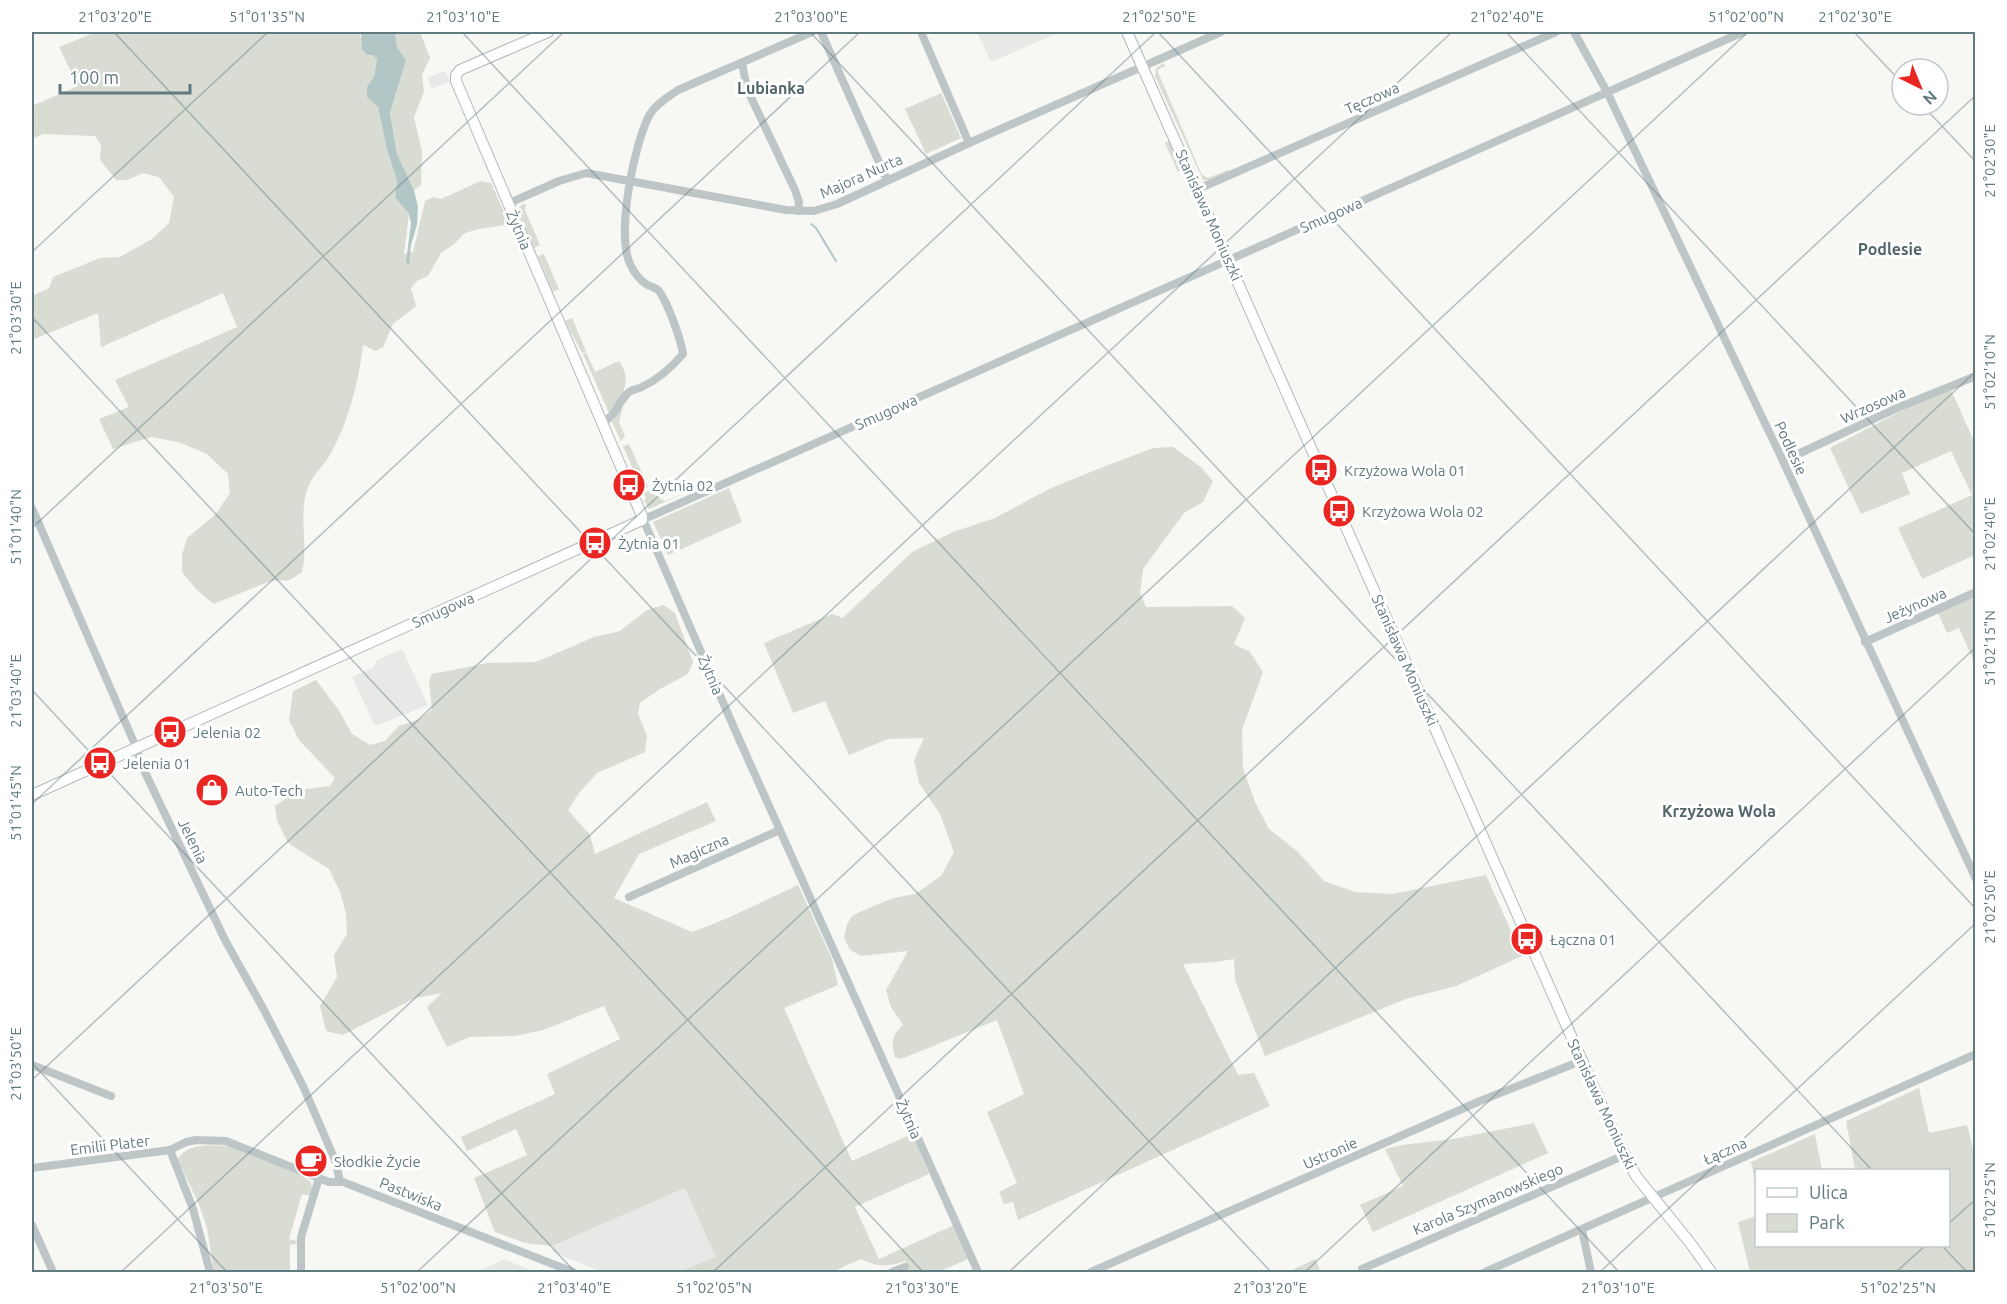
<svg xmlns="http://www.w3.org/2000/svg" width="2007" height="1304" viewBox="0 0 2007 1304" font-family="Ubuntu,sans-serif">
<rect width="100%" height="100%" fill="#f7f7f4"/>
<g fill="#e8e8e7">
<path d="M 977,32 L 1060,32 L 991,62 Z"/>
<path d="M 445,71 L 450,81 L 432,89 L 428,78 Z"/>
<path d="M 402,649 L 428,705 L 375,726 L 352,677 L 374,667 L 377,660 Z"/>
<path d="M 685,1188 L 717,1257 L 678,1272 L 602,1272 L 553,1252 L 552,1246 Z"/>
<path d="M 504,1259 L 536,1272 L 477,1272 Z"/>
</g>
<g fill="#d8dcd3">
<path d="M 96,32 L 361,32 L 360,36 L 377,59 L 374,78 L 367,87 L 378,107 L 387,150 L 397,181 L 395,197 L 409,214 L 404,254 L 413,252 L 425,201 L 433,197 L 441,199 L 481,181 L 491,183 L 508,221 L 506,225 L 479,229 L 465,233 L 453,245 L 441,253 L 428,276 L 417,281 L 411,288 L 416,306 L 393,324 L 383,347 L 376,351 L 363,345 C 359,381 348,423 330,455 C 324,465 314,474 309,485 C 297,512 309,544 302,572 L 290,580 L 270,581 L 214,604 L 197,590 L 182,572 L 182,555 L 187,538 L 215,515 L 230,493 L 228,474 L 207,454 L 178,442 L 151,437 L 113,449 L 99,419 L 129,407 L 115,380 L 237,327 L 223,293 L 101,347 L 98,313 L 32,340 L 32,296 L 49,288 L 53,277 L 100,258 L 120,257 L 152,239 L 169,223 L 174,197 L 159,177 L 143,173 L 127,180 L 116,180 L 100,160 L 101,145 L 95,136 L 43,134 L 32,139 L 32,106 L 78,86 L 59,47 Z"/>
<path d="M 395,32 L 420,32 L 430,58 L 422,75 L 424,92 L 414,117 L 422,152 L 421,185 L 414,190 L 397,154 L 390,113 L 406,60 L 397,47 Z"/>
<path d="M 1164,63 L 1165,66 L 1157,70 L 1202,175 L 1208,178 L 1228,170 L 1229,172 L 1208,180 L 1203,180 L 1155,76 L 1156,68 Z"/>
<path d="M 941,93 L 961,138 L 926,154 L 905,109 Z"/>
<path d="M 1169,141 L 1182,170 L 1178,172 L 1165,143 Z"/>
<path d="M 526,203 L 525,210 L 540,245 L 534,248 L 518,210 L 520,206 Z"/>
<path d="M 544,254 L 559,289 L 553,292 L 538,256 Z"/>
<path d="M 572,318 L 586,351 L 582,353 L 565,321 Z"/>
<path d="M 586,352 L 595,372 L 619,361 C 634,383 621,395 610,415 L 583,354 Z"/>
<path d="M 1951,390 L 1972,437 L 1975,436 L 1975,555 L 1922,579 L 1898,528 L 1972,495 L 1951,451 L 1902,473 L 1910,494 L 1861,514 L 1830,448 L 1905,409 Z"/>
<path d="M 624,401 L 619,422 L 625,436 L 621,441 L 612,422 Z"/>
<path d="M 629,444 L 648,487 L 642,489 L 623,446 Z"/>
<path d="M 1173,447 L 1201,467 L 1213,481 L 1203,502 L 1184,513 L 1143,569 L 1140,593 L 1146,607 L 1232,606 L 1245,618 L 1234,644 L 1250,652 L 1263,672 L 1242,730 L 1243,768 L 1255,802 L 1269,829 L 1298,852 L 1324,881 L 1355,892 L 1392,894 L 1486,875 L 1522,956 L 1456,986 L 1406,999 L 1265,1056 L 1235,980 L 1234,959 L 1215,962 L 1183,964 L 1238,1075 L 1254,1073 L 1270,1106 L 1018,1220 L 1013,1202 L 1004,1204 L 999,1192 L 1017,1183 L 987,1112 L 1024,1094 L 997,1020 L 901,1059 L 895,1057 C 891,1042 891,1036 903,1025 L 891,1007 L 886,990 L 908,951 L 861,956 L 850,950 L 844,938 L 847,924 L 853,915 L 893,898 L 915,894 L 941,876 L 954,852 L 940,814 L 919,783 L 914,760 L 924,738 L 888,739 L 849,755 L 825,701 L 793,713 L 764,643 L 832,614 L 843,618 L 912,552 L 953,532 L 995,518 L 1049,489 L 1093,471 L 1153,448 Z"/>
<path d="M 729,488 L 742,522 L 668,555 L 653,522 Z"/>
<path d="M 649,491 L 651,493 L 665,501 L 685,493 L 649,509 L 644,501 L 646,498 L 644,493 Z"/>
<path d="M 1975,597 L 1975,664 L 1959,628 L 1947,633 L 1938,613 Z"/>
<path d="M 663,605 L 675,613 L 693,662 L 688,674 L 660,689 L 640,703 L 638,713 L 647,736 L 645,752 L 597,773 L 579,793 L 568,810 L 590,835 L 595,854 L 707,802 L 716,821 L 639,854 L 614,898 L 692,932 C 729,919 763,901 798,885 L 832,959 L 838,985 L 784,1008 L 852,1161 L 912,1134 L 929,1174 L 855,1207 L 879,1259 L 954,1225 L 968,1259 L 938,1272 L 911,1272 L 905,1261 C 888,1267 877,1267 861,1259 L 832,1272 L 678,1272 L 716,1257 L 685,1188 L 552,1246 L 525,1243 L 495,1232 L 474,1178 L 527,1155 L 516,1129 L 467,1151 L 461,1137 L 555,1094 L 547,1074 L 620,1039 L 604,1006 L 543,1030 L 515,1036 L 469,1037 L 447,1047 L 427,1007 L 442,993 L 415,998 L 343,1035 L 326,1031 L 320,1006 L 337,977 L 334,955 L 347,934 L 346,914 L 340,892 L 329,869 L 288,843 L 277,821 L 275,806 L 298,790 L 330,786 L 335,778 L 299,740 L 289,720 L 293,691 L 316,680 L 338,709 L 352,734 L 370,745 L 385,741 L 399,726 L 420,719 L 432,710 L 429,682 L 432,674 L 488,663 L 536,662 L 594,637 L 620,631 L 647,610 Z"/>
<path d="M 1919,1088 L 1929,1133 L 1967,1125 L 1976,1161 L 1975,1272 L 1750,1272 L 1738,1222 L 1756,1216 L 1756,1246 L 1948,1246 L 1948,1170 L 1855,1170 L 1846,1121 Z"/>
<path d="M 1534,1123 L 1548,1153 L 1373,1232 L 1360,1205 L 1403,1186 L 1385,1149 L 1402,1145 L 1453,1139 Z"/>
<path d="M 1815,1134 L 1822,1170 L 1756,1170 L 1756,1186 L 1751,1162 Z"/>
<path d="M 231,1146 L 299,1174 L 311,1182 L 312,1188 L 310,1196 L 302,1194 L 289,1239 L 297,1241 L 296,1244 L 290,1245 L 290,1272 L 214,1272 L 207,1228 L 198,1202 L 177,1159 C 180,1157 182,1154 184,1152 C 195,1143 218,1146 231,1146 Z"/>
<path d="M 1315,1259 L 1321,1272 L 1288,1272 Z"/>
</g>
<path fill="#b3c6c6" d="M 361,32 L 395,32 L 397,47 L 406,60 L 390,113 L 397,154 L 414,190 L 418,207 L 417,225 L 411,245 L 409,265 L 406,262 L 411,223 L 409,214 L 395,197 L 397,181 L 387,150 L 378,107 L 367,97 L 367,87 L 374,77 L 377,59 L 373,55 L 367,55 L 362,49 Z"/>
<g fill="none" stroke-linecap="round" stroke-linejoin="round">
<path stroke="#b3c6c6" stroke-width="2" d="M 811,224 L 816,228 L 836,261"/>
<defs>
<g id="secondary">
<path d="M 1127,32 L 1614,1133 L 1636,1176 L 1691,1244 L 1711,1272"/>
<path d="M 32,795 L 642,520 L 642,516 L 456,81 L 456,75 L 460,70 L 548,32"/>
</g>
</defs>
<use href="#secondary" stroke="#b0b9bc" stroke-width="12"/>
<g stroke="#bec5c7" stroke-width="8">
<path d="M 821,32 L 887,180"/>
<path d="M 921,32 L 969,143"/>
<path d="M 1574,32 L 1607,92 L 1783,461 L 1976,879"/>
<path d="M 742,63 L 747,89 L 795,190 L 799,202 L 798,211"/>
<path d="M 1198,189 L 1556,32"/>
<path d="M 507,204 L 559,181 L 586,173 L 786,210 L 814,211 L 837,204 L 969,143 L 1221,32"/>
<path d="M 601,424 C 617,415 617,403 629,392 C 633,389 638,389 642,387 C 659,379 671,368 683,354 C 681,340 667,300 658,290 C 654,287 649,286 646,284 C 640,280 634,272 631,266 C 615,237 634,143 650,114 C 656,104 668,97 678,90 L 812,32"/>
<path d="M 1783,461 L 1897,408 L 1976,376"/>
<path d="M 32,508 L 136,747 L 141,764 L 225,940 L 264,1010 L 303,1086 L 335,1160 L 340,1181"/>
<path d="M 1865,642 L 1976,592"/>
<path d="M 629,897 L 780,830"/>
<path d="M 32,1065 L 111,1096"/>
<path d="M 170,1150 L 186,1142 L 196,1140 L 226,1141 L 329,1182 L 343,1182 L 573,1272"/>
<path d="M 32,1168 L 170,1150 L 193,1209 L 210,1272"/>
<path d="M 32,1225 L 53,1272"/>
<path d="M 1582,1230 L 1591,1272"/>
<path d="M 1362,1269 L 1625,1155"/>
<path d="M 301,1272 L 301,1237 L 319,1178"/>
<path d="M 892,1272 L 905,1267"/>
<path d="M 978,1272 L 739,739 L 646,526 L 642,520 L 1743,32"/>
<path d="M 1091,1272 L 1480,1101 L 1581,1061"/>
<path d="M 1485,1272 L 1976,1054"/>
</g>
<use href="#secondary" stroke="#fff" stroke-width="10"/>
</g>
<path fill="none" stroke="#617a80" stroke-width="1.5" stroke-opacity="0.45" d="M 114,32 L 1271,1272M 462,32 L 1619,1272M 810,32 L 1872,1170M 1158,32 L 1976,909M 1506,32 L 1976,535M 1854,32 L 1902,83M 1922,105 L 1976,162M 32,252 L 268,32M 32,317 L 923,1272M 32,528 L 564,32M 32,690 L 575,1272M 32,804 L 860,32M 32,1063 L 227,1272M 32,1080 L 1156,32M 1948,1224 L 1976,1199M 1942,1246 L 1967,1272M 121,1272 L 1452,32M 417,1272 L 1748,32M 713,1272 L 1976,95M 1009,1272 L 1976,371M 1305,1272 L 1976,647M 1600,1272 L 1976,923M 1896,1272 L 1925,1246"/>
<defs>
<symbol id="bus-disc" viewBox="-11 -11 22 22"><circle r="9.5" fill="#e92622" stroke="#fff"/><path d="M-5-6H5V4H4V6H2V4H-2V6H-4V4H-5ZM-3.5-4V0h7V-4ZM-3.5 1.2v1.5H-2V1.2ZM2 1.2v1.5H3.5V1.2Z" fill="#fff"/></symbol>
<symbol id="shop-disc" viewBox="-11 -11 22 22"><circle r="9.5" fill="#e92622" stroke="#fff"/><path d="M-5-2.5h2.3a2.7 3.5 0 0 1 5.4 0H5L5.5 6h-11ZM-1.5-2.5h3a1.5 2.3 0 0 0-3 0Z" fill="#fff"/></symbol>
<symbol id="cafe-disc" viewBox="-11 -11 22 22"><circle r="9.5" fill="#e92622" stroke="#fff"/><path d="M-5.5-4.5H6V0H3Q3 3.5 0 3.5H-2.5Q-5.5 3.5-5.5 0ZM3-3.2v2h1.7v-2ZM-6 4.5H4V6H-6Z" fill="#fff"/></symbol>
</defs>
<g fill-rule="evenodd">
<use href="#bus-disc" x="1302" y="451" width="38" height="38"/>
<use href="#bus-disc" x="610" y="466" width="38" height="38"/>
<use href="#bus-disc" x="1320" y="492" width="38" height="38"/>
<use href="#bus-disc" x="576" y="524" width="38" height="38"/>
<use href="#bus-disc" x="151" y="713" width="38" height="38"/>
<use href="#bus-disc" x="81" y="744" width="38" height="38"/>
<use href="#shop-disc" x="193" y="771" width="38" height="38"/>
<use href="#bus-disc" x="1508" y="920" width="38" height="38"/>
<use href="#cafe-disc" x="292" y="1142" width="38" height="38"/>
</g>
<g text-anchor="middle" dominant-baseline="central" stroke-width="6" stroke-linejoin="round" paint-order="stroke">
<g font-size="15" fill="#617a80" stroke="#fff">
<text transform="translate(1372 98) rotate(-24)">Tęczowa</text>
<text transform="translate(861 176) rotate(-24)">Majora Nurta</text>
<text transform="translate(1209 215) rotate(66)">Stanisława Moniuszki</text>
<text transform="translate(1331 215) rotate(-24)">Smugowa</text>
<text transform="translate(519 230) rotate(67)">Żytnia</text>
<text transform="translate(1873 405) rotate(-24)">Wrzosowa</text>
<text transform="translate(886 412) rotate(-24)">Smugowa</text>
<text transform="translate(1791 448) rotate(65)">Podlesie</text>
<text transform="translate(1915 605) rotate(-24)">Jeżynowa</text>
<text transform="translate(443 610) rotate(-24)">Smugowa</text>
<text transform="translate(1405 660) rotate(66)">Stanisława Moniuszki</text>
<text transform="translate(711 675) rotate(67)">Żytnia</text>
<text transform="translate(193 841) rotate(64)">Jelenia</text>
<text transform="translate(699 851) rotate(-24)">Magiczna</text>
<text transform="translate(1602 1104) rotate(65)">Stanisława Moniuszki</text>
<text transform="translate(909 1119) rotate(66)">Żytnia</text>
<text transform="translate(110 1145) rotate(-7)">Emilii Plater</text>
<text transform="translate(1725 1151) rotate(-24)">Łączna</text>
<text transform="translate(1330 1153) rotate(-24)">Ustronie</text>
<text transform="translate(411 1194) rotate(22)">Pastwiska</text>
<text transform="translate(1488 1199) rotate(-23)">Karola Szymanowskiego</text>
</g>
<g font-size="15" fill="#617a80" stroke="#fff" text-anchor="start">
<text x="1344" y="470">Krzyżowa Wola 01</text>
<text x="652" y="485">Żytnia 02</text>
<text x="1362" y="511">Krzyżowa Wola 02</text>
<text x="618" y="543">Żytnia 01</text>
<text x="193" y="732">Jelenia 02</text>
<text x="123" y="763">Jelenia 01</text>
<text x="235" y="790">Auto-Tech</text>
<text x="1550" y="939">Łączna 01</text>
<text x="334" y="1161">Słodkie Życie</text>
</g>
<g font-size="16" font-weight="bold" fill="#53666b" stroke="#fff">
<text x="771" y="88">Lubianka</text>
<text x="1890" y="249">Podlesie</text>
<text x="1719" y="811">Krzyżowa Wola</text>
</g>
</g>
<rect width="2007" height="1304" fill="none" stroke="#ffffff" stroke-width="66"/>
<rect x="1755" y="1169" width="195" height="78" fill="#ffffff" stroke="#c0cacc" stroke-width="1.5"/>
<rect x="1767" y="1188" width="30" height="9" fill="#ffffff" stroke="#c0cacc" stroke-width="1.5"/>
<text x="1809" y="1199" font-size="18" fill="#617a80">Ulica</text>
<rect x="1767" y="1214" width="30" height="18" fill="#d8dcd3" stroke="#c0cacc" stroke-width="1.5"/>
<text x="1809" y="1229" font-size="18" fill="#617a80">Park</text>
<g transform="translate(1920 87) rotate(137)"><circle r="28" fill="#ffffff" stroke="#c0cacc" stroke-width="1.5"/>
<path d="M0-4.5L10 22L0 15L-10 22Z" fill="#e92622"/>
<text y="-9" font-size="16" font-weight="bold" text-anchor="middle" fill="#617a80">N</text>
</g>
<path d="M60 84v9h130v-9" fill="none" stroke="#617a80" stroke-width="3"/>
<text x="69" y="84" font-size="18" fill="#617a80" stroke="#ffffff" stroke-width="4.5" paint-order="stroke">100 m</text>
<rect x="33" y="33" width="1941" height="1238" fill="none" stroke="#617a80" stroke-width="2"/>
<g font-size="15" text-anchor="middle" fill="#617a80">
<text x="115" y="22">21°03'20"E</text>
<text x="267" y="22">51°01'35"N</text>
<text x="463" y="22">21°03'10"E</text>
<text x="811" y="22">21°03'00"E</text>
<text x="1159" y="22">21°02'50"E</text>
<text x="1507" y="22">21°02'40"E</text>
<text x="1746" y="22">51°02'00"N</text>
<text x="1855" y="22">21°02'30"E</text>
<text transform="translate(1990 161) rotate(-90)" y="5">21°02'30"E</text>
<text transform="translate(16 318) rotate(-90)" y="5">21°03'30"E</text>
<text transform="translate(1990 372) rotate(-90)" y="5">51°02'10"N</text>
<text transform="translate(16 527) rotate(-90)" y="5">51°01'40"N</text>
<text transform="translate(1990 534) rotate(-90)" y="5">21°02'40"E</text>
<text transform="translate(1990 648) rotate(-90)" y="5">51°02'15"N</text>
<text transform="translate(16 691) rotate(-90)" y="5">21°03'40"E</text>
<text transform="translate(16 803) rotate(-90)" y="5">51°01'45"N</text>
<text transform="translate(1990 907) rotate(-90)" y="5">21°02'50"E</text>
<text transform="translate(16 1064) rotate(-90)" y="5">21°03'50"E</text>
<text transform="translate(1990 1200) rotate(-90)" y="5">51°02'25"N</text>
<text x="226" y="1293">21°03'50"E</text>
<text x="418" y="1293">51°02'00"N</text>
<text x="574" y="1293">21°03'40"E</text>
<text x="714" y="1293">51°02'05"N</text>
<text x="922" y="1293">21°03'30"E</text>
<text x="1270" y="1293">21°03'20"E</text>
<text x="1618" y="1293">21°03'10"E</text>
<text x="1898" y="1293">51°02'25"N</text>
</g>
</svg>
